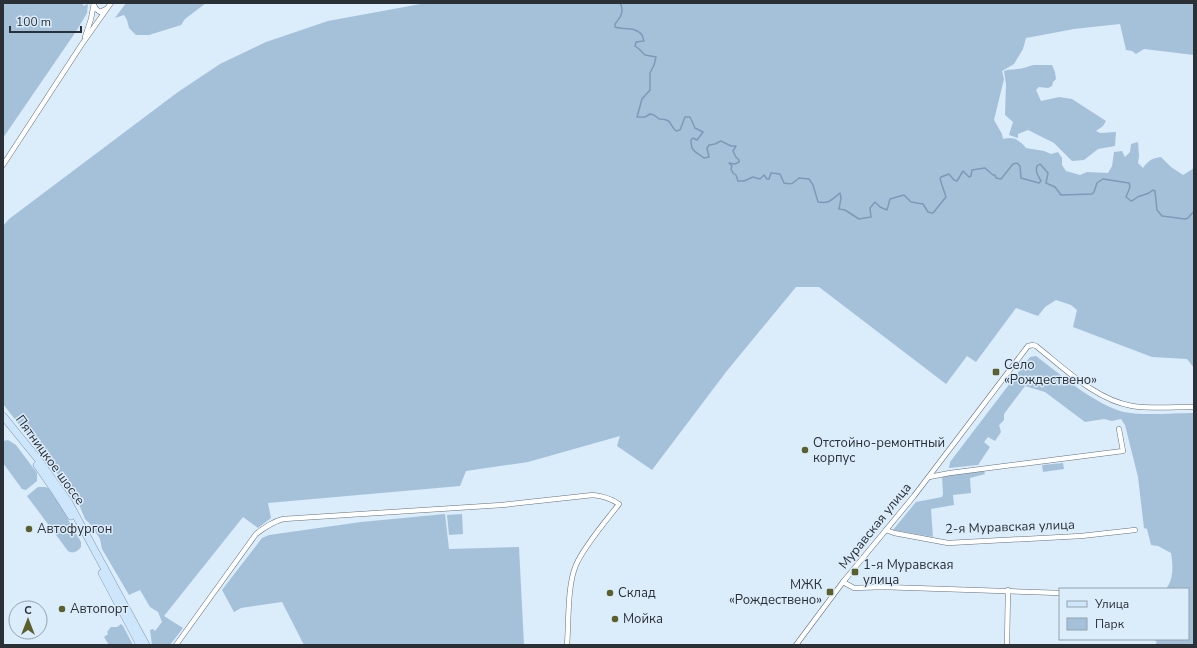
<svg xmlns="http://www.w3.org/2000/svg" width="1197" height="648" viewBox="0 0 1197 648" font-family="'Nunito Sans',sans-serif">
<rect width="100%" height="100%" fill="#dbecfb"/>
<g fill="#a5c1da">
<path d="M 3,3 L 83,3 L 83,6 L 88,4 L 87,13 L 77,30 L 3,138 Z"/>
<path d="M 126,3 L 206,3 L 185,19 L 181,25 L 149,35 L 136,35 L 129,28 L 127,20 L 124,15 L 115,18 Z"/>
<path d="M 426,3 L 1194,3 L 1194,55 L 1144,49 L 1136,54 L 1132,51 L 1126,50 L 1120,24 L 1074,29 L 1026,38 L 1023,49 L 1014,64 L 1002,71 L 1004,79 L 994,120 L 1002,134 L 1003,139 C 1013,136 1020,140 1026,148 L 1044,151 L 1051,154 L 1058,152 L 1062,158 L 1062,165 L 1066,171 L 1080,175 L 1087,172 L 1108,173 L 1112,166 L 1114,152 L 1122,151 L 1125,157 L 1130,152 L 1131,144 L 1138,142 L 1139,156 L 1138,163 L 1143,168 C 1148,161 1152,158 1161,157 L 1171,167 L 1183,175 L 1194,168 L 1194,368 L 1187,359 L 1152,357 L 1073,327 L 1077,310 L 1071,305 L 1056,300 L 1045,307 L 1038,316 L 1016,308 L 976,362 L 967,356 L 946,384 L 819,287 L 796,287 L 726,372 L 652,470 L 617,446 L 620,436 L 528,462 L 466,471 L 460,486 L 268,503 L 271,518 L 258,528 L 243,517 L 164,616 L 183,628 L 170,645 L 152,645 L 150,630 L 153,629 L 155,631 L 162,622 L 158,612 L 150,607 L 140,590 L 129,595 L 102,549 L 100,539 L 92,526 L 85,519 L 80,507 L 73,498 L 73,494 L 3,404 L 3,226 L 9,219 L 178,92 L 220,64 L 266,42 L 328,21 Z"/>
<path d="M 1034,65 L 1052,65 L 1055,72 L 1056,79 L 1053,82 L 1052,86 L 1048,88 L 1039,87 L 1036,90 L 1041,101 L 1059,97 L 1072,99 L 1106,121 L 1103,126 L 1096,131 L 1100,133 L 1116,132 L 1115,146 L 1098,149 L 1084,160 L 1072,161 L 1054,143 L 1028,130 L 1018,134 L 1018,138 L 1009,135 L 1013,122 L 1005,115 L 1006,84 L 1004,71 C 1009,69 1012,70 1017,69 C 1023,69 1028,66 1034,65 Z"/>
<path d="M 1036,356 C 1060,374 1095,405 1124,412 C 1144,416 1173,413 1194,413 L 1194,645 L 1155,645 L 1157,642 L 1153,639 L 1188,639 L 1188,589 L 1166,589 C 1174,579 1173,565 1171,553 L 1158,546 L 1151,545 L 1147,529 L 1144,528 L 1138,477 L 1125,425 L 1121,419 L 1112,421 L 1104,419 L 1085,422 L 1045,392 L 1025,386 L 1004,414 L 1004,420 L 999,425 L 1001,432 L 995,441 L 988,437 L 984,442 L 990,447 L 978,465 L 949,468 L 950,462 L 1030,357 Z"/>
<path d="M 8,440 L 16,445 L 37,473 L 37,481 L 26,490 L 22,489 L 3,463 L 3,441 Z"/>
<path d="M 1063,463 L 1064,469 L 1043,472 L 1042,465 Z"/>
<path d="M 984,471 L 985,474 L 970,478 L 971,493 L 953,495 L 954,505 L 931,509 L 933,537 L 893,530 L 916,502 L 942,497 L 943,494 L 942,476 Z"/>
<path d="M 38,487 L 45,487 L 48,488 L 60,505 L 81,542 L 81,547 C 77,552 73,554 68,551 L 27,496 Z"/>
<path d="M 445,514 L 449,549 L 519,547 L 524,645 L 304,645 L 282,602 L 241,608 L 234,612 L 222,590 L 262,538 L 269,535 L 361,522 Z"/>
<path d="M 462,514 L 463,534 L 449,535 L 447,515 Z"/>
<path d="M 121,624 L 123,626 L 133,645 L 109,645 L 104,637 L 108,634 L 107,632 L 111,627 L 117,627 Z"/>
</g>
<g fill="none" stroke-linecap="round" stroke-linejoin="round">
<path stroke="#7b9ab7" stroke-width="1.5" d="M 620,3 C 625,11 620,18 615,24 L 615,27 C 622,30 636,26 642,35 C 643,37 643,39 644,41 L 636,42 L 635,46 L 639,49 L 645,55 L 656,57 L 654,65 L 650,73 L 650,90 L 642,99 L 637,117 L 645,117 L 650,114 L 654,115 L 659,119 C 673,119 669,125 676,131 L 680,130 L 685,117 L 690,117 L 695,128 L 703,132 L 697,140 L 693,138 L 691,140 C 691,152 695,151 704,158 L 709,157 L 707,148 L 709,145 L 715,144 L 721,141 L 731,146 L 736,146 L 733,151 L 736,157 L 739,160 L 739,162 L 735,164 L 729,163 L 732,166 L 731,169 L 733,173 L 736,175 L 738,181 L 744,181 L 753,177 L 760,179 L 764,175 L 767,179 L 769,179 L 771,173 L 780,174 L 784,183 C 794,185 792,183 799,178 L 809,179 L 813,185 L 818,202 C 830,204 831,200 840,193 L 841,198 L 839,209 L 845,210 L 859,219 L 871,217 L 870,208 L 875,202 L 880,207 L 887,210 L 890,199 L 904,195 L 911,202 L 923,204 L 928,212 L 933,213 L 946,197 L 940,179 L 941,177 L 949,174 L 954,180 L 957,181 L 963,171 L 969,177 L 971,176 L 972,170 L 985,168 L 993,175 L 995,175 L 996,178 L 1001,179 L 1013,164 L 1017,163 L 1020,166 L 1021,178 L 1039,183 L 1041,181 C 1038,176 1035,171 1037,166 L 1040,164 L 1048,173 L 1046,183 L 1055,187 L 1061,195 L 1092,194 L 1094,192 L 1097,183 L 1103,179 L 1129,183 L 1130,187 L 1126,197 L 1131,201 C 1135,200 1136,197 1140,196 C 1145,194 1148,195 1153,190 L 1155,191 L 1157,210 L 1162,216 L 1185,219 L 1188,218 L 1194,211"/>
<defs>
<g id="street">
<path d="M 94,5 L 96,9 L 100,12 L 106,9"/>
<path d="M 85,37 L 91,19 L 94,3"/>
<path d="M 3,165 L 82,44 L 111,3"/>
<path d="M 929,477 L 950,473 L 1123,451 L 1119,429"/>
<path d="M 886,530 L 894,533 L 948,543 L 1081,536 L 1135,530"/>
<path d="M 843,582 L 854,588 L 883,587 L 1060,593"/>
<path d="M 176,645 L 256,534 C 265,527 272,522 283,519 L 502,505 L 593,495 C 603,496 610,498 619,504 C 606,521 584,546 576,565 C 567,586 569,621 567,645"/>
<path d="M 796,645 L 843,582 L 914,496 L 1028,346 L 1033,345 L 1036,346 C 1064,368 1096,400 1132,406 C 1152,409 1174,407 1194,407"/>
<path d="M 1007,645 L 1008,590"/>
</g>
<g id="primary">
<path d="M 3,416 L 38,459 L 68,501 L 146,645"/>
<path d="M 37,465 L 55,491 L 71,516"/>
<path d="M 102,573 L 140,645"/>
</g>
</defs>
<use href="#street" stroke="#63717e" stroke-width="5.5"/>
<use href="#primary" stroke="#7f9bb5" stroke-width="8"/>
<use href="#street" stroke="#fff" stroke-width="4.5"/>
<use href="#primary" stroke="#cee6fc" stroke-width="7"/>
</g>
<g fill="#5a5f2c" stroke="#dbecfb" stroke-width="1.5">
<rect x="992" y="368" width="8" height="8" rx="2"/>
<circle cx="805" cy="450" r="4"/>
<circle cx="29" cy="529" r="4"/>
<rect x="851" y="568" width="8" height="8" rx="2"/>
<rect x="826" y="588" width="8" height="8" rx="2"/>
<circle cx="610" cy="593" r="4"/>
<circle cx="62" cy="609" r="4"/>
<circle cx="615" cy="619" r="4"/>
</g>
<g text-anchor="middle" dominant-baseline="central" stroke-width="3" stroke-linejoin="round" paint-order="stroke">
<g font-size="13" fill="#2a3036" stroke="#dbecfb" text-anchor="start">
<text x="1004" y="365">Село<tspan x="1004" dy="15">«Рождествено»</tspan></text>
<text x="813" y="443">Отстойно-ремонтный<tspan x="813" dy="15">корпус</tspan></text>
<text x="37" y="529">Автофургон</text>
<text x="863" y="565">1-я Муравская<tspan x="863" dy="15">улица</tspan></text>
<text x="822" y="585" text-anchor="end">МЖК<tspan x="822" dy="15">«Рождествено»</tspan></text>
<text x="618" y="593">Склад</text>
<text x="70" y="609">Автопорт</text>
<text x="623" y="619">Мойка</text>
</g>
<g font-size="13" fill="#2a3036" stroke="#dbecfb">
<text transform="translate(50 460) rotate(54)">Пятницкое шоссе</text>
<text transform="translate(875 526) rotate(-51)">Муравская улица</text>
<text transform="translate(1010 527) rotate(-2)">2-я Муравская улица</text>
</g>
</g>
<rect width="1197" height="648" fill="none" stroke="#2a3036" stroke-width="8"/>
<rect x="1059" y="588" width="130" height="52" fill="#dbecfb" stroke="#94a1ac"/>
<rect x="1067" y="601" width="20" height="6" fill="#cee6fc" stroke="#94a1ac"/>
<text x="1095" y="608" font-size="12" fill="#2a3036">Улица</text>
<rect x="1067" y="618" width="20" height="12" fill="#a5c1da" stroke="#94a1ac"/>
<text x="1095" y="628" font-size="12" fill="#2a3036">Парк</text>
<g transform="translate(28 620)"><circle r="19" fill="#dbecfb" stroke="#94a1ac"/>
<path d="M0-3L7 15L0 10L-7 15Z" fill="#5a5f2c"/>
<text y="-6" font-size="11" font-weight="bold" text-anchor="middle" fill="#2a3036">С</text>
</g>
<path d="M10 26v6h71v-6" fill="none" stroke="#2a3036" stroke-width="2"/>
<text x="16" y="26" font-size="12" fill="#2a3036" stroke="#dbecfb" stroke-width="3" paint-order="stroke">100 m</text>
</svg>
